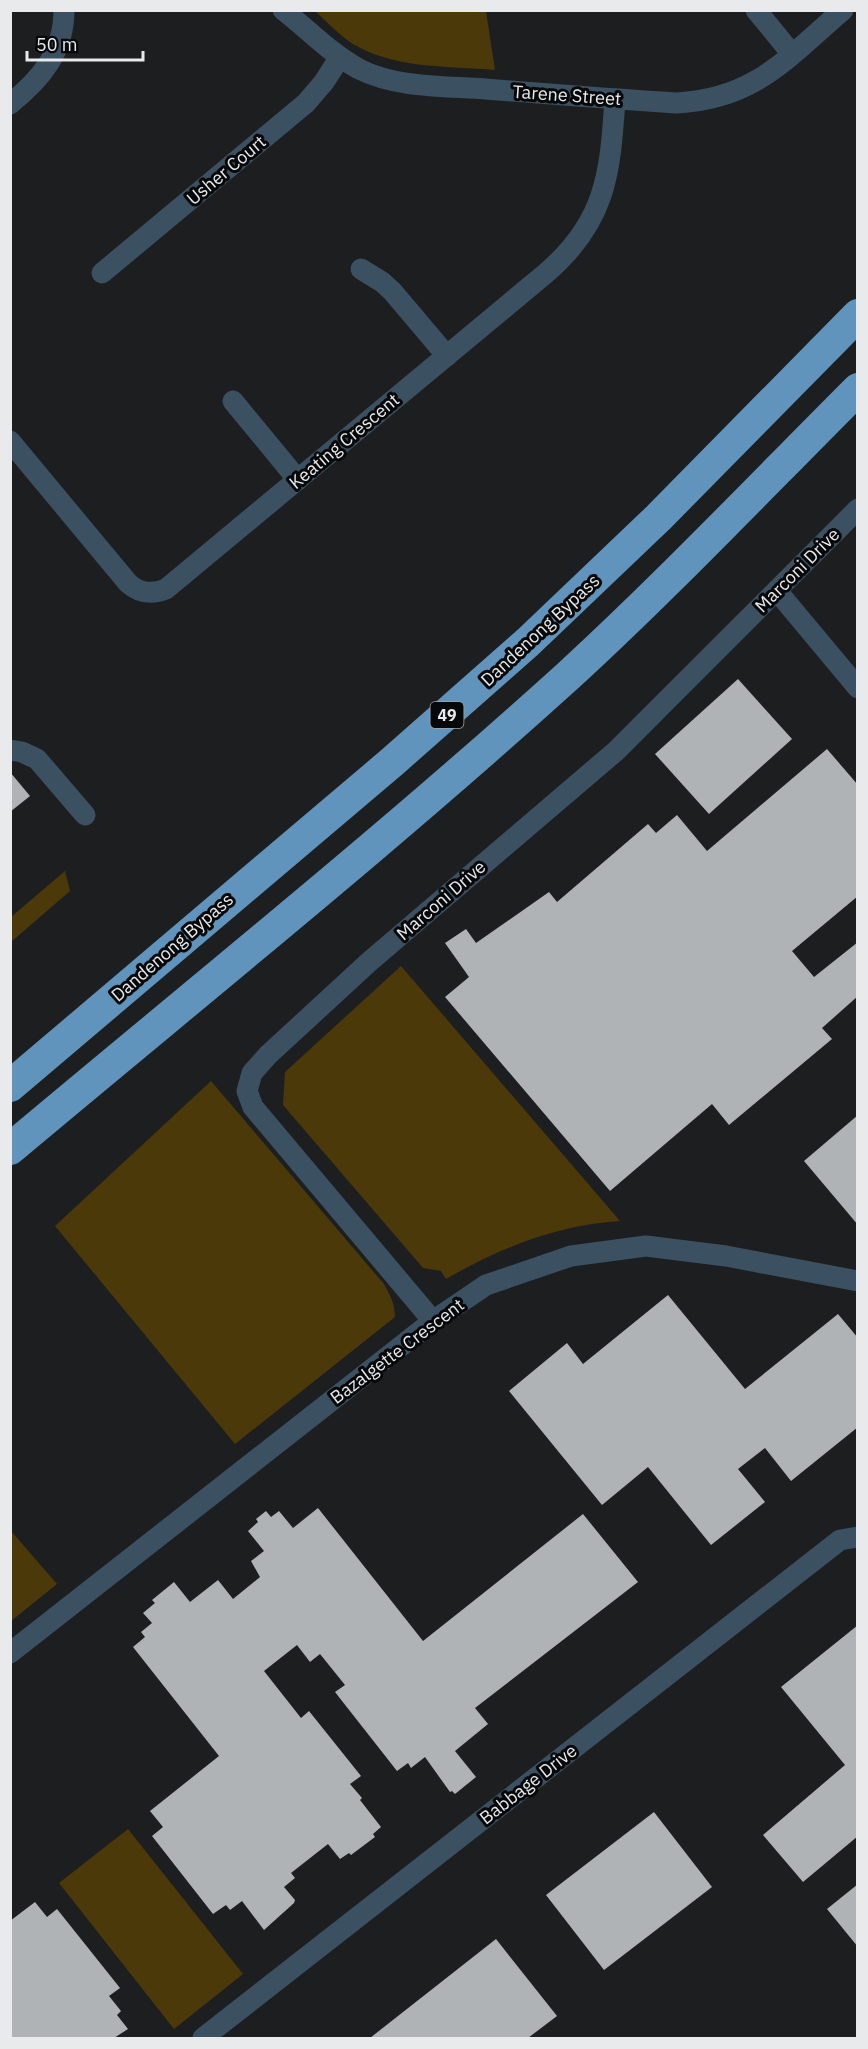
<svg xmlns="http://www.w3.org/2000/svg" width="868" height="2049" viewBox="0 0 868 2049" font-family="'IBM Plex Sans',sans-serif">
<rect width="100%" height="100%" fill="#1c1e20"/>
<g fill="#4c3909">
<path d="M 315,11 L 486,11 L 495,70 C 448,66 395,69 353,44 C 339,35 327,22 315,11 Z"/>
<path d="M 65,871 L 70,891 L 11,942 L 11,917 Z"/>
<path d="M 401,966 L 620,1221 C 557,1225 500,1248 446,1279 L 441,1271 L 423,1268 L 283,1105 L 285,1072 Z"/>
<path d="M 211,1081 L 384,1284 C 390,1295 395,1304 395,1317 L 235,1444 L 55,1226 Z"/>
<path d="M 11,1531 L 57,1584 L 11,1621 L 10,1621 Z"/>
<path d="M 128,1829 L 243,1974 L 174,2029 L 59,1883 Z"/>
</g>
<g fill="#b0b3b5">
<path d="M 738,679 L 792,739 L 709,814 L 655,754 Z"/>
<path d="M 827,749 L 858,785 L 858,896 L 792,951 L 814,977 L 858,942 L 858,996 L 822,1028 L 832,1039 L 729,1125 L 712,1104 L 610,1191 L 445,997 L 469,977 L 445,943 L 466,929 L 476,943 L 549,892 L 557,902 L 648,824 L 656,833 L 677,815 L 707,851 Z"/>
<path d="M 10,772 L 30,796 L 10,812 Z"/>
<path d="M 858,1115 L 858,1225 L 804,1161 Z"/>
<path d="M 668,1295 L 745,1389 L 838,1314 L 858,1338 L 858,1427 L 791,1481 L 765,1448 L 738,1469 L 765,1502 L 711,1545 L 648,1467 L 602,1505 L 509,1391 L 567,1343 L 583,1364 Z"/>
<path d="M 318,1508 L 423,1641 L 583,1514 L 638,1582 L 475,1708 L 488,1724 L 455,1751 L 476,1777 L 455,1794 L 452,1791 L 450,1792 L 425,1757 L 411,1768 L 408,1763 L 397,1771 L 335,1692 L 345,1685 L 320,1654 L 310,1662 L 297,1645 L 264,1671 L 301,1718 L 309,1711 L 361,1776 L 350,1784 L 362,1798 L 360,1800 L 381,1827 L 373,1834 L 375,1837 L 351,1855 L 349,1853 L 340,1859 L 328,1844 L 291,1873 L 295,1878 L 284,1887 L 295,1900 L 294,1903 L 264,1930 L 242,1901 L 230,1910 L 226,1905 L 213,1914 L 152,1836 L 163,1827 L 150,1811 L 219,1756 L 133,1647 L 145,1637 L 141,1632 L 152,1623 L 143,1613 L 155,1603 L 152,1600 L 174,1582 L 190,1602 L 218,1580 L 233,1599 L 260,1577 L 251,1561 L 264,1551 L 248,1531 L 258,1522 L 256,1519 L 266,1511 L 271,1517 L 279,1511 L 293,1528 Z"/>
<path d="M 858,1625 L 858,1836 L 803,1882 L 763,1835 L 845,1765 L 781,1687 Z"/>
<path d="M 654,1812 L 712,1887 L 604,1970 L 546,1895 Z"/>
<path d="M 858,1884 L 858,1947 L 827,1909 Z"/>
<path d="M 35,1902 L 47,1917 L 57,1909 L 120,1988 L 109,1996 L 121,2011 L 117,2015 L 128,2029 L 114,2038 L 10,2038 L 10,1921 Z"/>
<path d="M 496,1939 L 557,2016 L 528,2038 L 370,2038 Z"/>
</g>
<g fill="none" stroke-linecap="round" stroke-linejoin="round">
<g stroke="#3b5060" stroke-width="21">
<path d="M 283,10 C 309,30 330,53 359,69 C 396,88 445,86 485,89 C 549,94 613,99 677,103 C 755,99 787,58 843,10"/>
<path d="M 756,10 L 792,54"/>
<path d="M 10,104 C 41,79 64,52 64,10"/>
<path d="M 361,269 L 382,282 L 392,291 L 447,356"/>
<path d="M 102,273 L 306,103 L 324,82 L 340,57"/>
<path d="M 233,401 L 298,480"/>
<path d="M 10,441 L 128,583 C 139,593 151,595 166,589 L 545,274 C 606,222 610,175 615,99"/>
<path d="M 777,591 L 858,688"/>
<path d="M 10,750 L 22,752 L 37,759 L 85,815"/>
<path d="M 433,1321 L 253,1107 L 247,1091 L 252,1073 L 268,1055 L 369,962 L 616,751 L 858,509"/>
<path d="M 10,1653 L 433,1321 L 486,1285 L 571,1256 L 646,1246 L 726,1256 L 858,1281"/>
<path d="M 203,2038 L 840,1540 L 858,1537"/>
</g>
<g stroke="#6094bc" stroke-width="32">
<path d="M 10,1086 L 392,762 L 528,642 L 658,518 L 858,315"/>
<path d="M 10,1149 C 197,992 388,839 569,675 C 669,583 762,485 858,389"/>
</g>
</g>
<g text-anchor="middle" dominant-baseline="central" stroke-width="6" stroke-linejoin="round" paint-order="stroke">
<rect fill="#070809" stroke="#a4a6a7" stroke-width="1.5" x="430.5" y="702" width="33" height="26" rx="4.5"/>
<g font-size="16" font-weight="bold" fill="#e8eaeb">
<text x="447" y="715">49</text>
</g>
<g font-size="18" fill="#e8eaeb" stroke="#070809">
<text transform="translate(567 95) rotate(4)">Tarene Street</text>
<text transform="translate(226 170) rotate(-40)">Usher Court</text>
<text transform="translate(344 441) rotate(-40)">Keating Crescent</text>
<text transform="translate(797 570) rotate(-45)">Marconi Drive</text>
<text transform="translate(540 630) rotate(-43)">Dandenong Bypass</text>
<text transform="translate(441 900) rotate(-41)">Marconi Drive</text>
<text transform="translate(172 947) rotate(-41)">Dandenong Bypass</text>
<text transform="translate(397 1351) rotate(-37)">Bazalgette Crescent</text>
<text transform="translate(528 1784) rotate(-38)">Babbage Drive</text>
</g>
</g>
<rect width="868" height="2049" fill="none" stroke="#e8eaeb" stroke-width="24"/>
<path d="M27 51v9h116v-9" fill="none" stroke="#e8eaeb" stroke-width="3"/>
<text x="36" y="51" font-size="18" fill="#e8eaeb" stroke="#070809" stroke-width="4.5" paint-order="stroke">50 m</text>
</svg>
